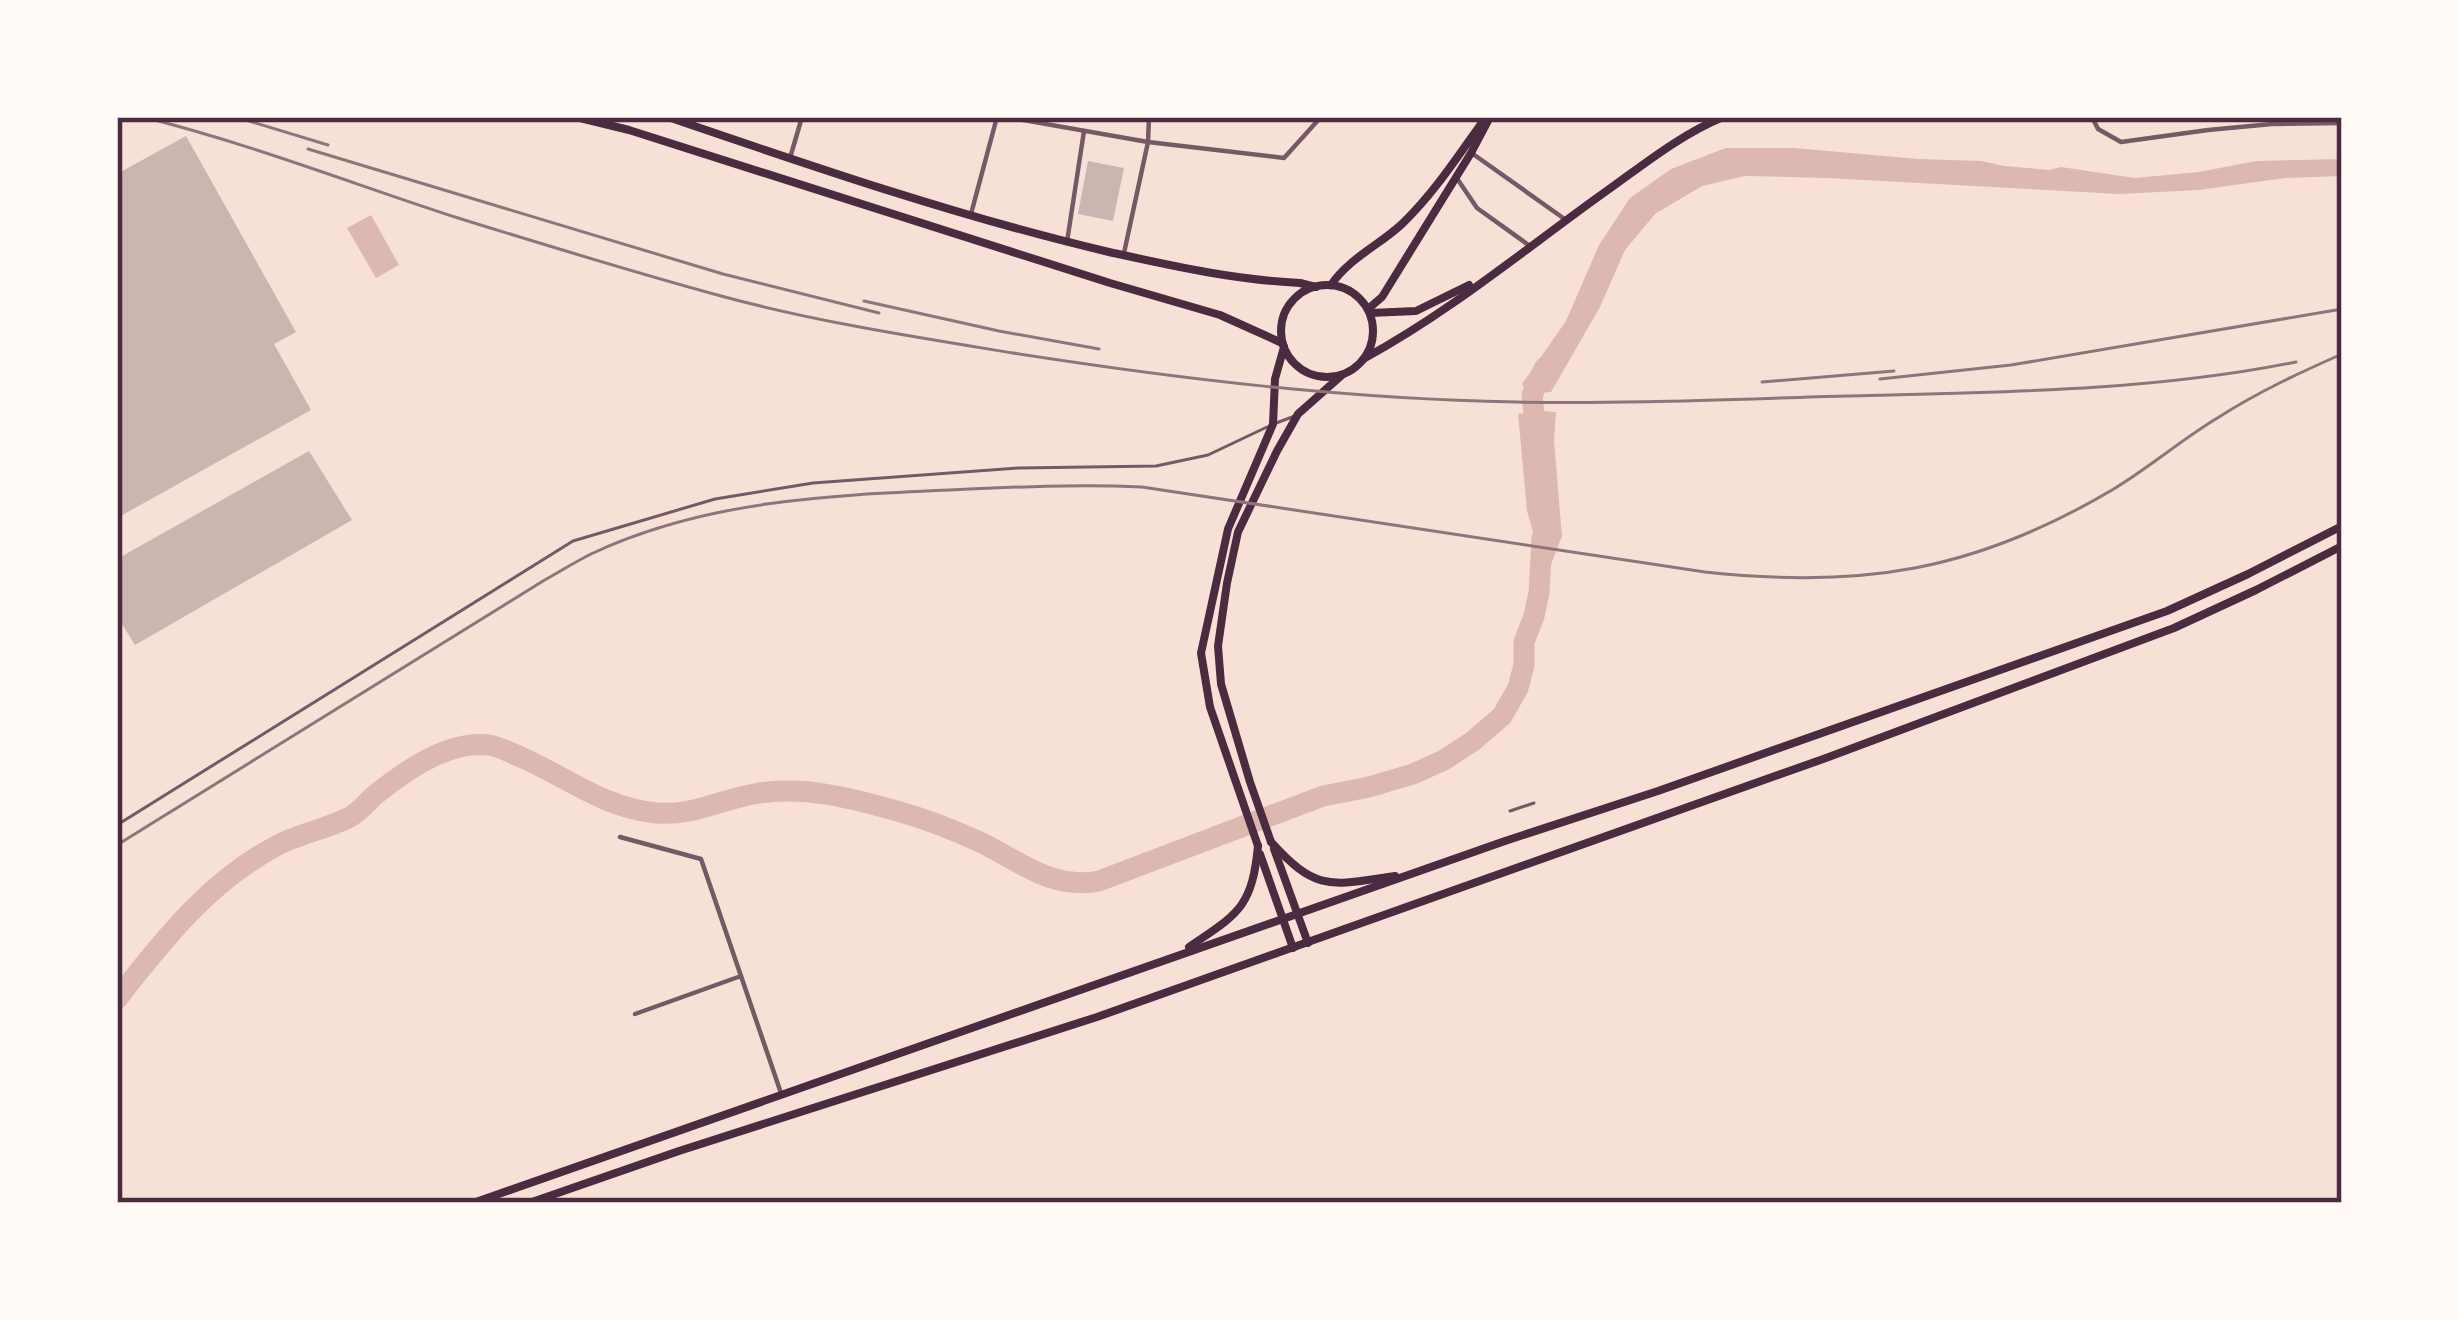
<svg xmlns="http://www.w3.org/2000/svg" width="2459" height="1320" viewBox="0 0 2459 1320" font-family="Manrope,sans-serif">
<rect width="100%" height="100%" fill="#f7e1d7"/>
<g fill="#dcb8b0">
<path d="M 1726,148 L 1794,148 L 1919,159 L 1981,161 L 2004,166 L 2050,170 L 2061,167 L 2135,178 L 2199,172 L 2256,161 L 2342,159 L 2342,176 L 2285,178 L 2199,190 L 2119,194 L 1827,178 L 1745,176 L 1702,186 L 1655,214 L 1625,250 L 1600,307 L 1551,392 L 1537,393 L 1524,387 L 1522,384 L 1566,321 L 1599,245 L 1630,198 L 1671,169 Z"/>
<path d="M 371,215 L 399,265 L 376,278 L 347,228 Z"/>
<path d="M 1541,411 L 1556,412 L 1554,440 L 1562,536 L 1550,567 L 1546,569 L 1539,565 L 1541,559 L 1527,511 L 1518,414 Z"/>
</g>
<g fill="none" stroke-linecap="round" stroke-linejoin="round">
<path stroke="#dcb8b0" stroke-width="3" d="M 117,1197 L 122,1203"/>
<g stroke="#dcb8b0" stroke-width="21">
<path d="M 1536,435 L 1532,395 L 1545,367"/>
<path d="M 117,999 C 163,940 211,879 280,844 C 302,833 326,829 348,818 C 358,814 367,802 375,795 C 405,771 448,740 489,745 C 501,747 513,754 523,758 C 568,778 606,809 657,813 C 692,816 720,800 754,794 C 802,785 851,798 897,811 C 926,819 954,830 982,843 C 1021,862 1052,890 1099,881 L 1323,796 L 1369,787 L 1413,774 L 1444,760 L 1473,741 L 1502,716 L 1518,688 L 1524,665 L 1524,642 L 1534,616 L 1539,593 L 1542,538"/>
</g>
</g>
<g fill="#ccb4b1">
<path d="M 186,136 L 296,332 L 274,344 L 311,410 L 117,518 L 117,174 Z"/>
<path d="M 1088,161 L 1124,168 L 1113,221 L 1078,214 Z"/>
<path d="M 309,451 L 352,520 L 135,645 L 117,616 L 117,559 Z"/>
</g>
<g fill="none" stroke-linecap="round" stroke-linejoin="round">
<g stroke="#755966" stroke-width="3">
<path d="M 1276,423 L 1295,416"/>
<path d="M 1510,811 L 1534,803"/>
<path d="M 117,825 L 573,541 L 715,499 L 813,483 L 1019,468 L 1156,466 L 1208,455 L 1267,427"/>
</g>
<g stroke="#755966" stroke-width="4.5">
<path d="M 1006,117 L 1148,142 L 1284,158 L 1321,117"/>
<path d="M 2092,117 L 2098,129 L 2121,142 L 2208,130 L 2272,124 L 2342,123"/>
<path d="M 1473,154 L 1566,220"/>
<path d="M 790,158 L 802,117"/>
<path d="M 1456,177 L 1477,208 L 1530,246"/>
<path d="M 971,214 L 997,117"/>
<path d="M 1067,242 L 1084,131"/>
<path d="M 1124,253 L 1148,142 L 1149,117"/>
<path d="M 620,837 L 701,859 L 782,1096"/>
<path d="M 635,1014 L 741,976"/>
</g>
<g stroke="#4a2c40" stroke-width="8">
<path d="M 576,117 L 629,130 L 1110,283 L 1220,315 L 1282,343"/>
<path d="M 668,117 C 814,167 960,217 1109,252 C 1173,266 1235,280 1300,283 L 1316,287"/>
<path d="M 1331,285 C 1349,258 1380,245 1403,223 C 1435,192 1460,153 1486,117"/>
<circle cx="1327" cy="331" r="46"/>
<path d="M 1368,309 L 1382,297 L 1471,153 L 1489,119"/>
<path d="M 1370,313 L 1416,311 L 1469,285"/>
<path d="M 1365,358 C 1453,310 1530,245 1612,187 C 1647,162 1682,134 1723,117"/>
<path d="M 1271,842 L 1250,782 L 1221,684 L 1218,646 L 1227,583 L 1238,532 L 1277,451 L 1298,414 L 1342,375"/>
<path d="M 1258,846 L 1210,707 L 1201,653 L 1228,529 L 1273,424 L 1275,379 L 1284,347"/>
</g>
<g stroke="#4a2c40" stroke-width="8">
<path d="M 1271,842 C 1317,893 1331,885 1395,876"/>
<path d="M 1274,849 L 1308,943"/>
<path d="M 1260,854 L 1293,948"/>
<path d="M 1189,947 C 1237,914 1252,909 1258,846"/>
<path d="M 473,1203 L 1505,841 L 1658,791 L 2167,611 L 2248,574 L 2342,526"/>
<path d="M 529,1203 L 679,1151 L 1097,1017 L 1826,758 L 2174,628 L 2256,590 L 2342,546"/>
</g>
<g stroke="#8f747c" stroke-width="3">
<path d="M 143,117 C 251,144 353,184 458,218 C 545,245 633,272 721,296 C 817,322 915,337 1013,353 C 1180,379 1347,399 1516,402 C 1626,404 1737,399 1846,396 C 1996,392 2148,392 2296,362"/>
<path d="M 236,117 L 328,145"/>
<path d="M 308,149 L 723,274 L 879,313"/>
<path d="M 864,301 L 999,331 L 1099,349"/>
<path d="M 1880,379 L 2011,365 L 2342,309"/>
<path d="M 1762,382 L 1894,371"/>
<path d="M 117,845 L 543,581 C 559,572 575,562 591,554 C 703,501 828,495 950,490 C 1014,487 1078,484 1142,487 L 1705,572 C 1862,589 1975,571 2112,490 C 2149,468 2182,439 2219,417 C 2258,392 2299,373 2342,354"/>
</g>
</g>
<rect width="2459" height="1320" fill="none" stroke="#fffaf5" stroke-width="240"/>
<rect x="120" y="120" width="2219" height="1080" fill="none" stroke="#4a2c40" stroke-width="4.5"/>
</svg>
